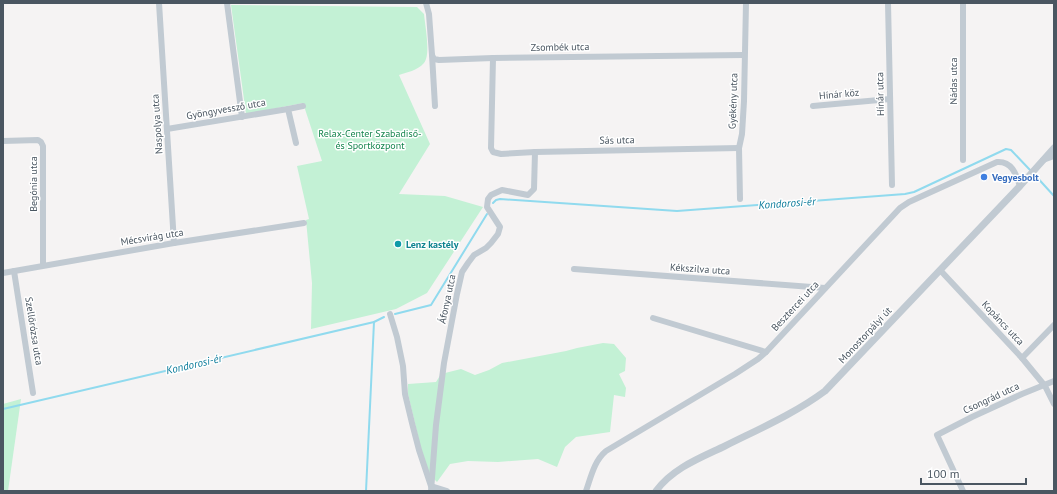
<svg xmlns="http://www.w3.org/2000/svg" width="1057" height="494" viewBox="0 0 1057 494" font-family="'PT Sans',sans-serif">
<rect width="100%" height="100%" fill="#f5f3f3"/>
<g fill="#c3f1d5">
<path d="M 231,5 L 417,7 L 424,14 C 425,25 431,55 424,63 C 417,71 407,72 399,75 L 430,144 L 399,194 L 445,196 L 483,207 L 427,293 L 396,309 L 311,329 L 312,283 L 306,220 L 309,219 L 297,166 L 322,161 L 303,103 L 246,114 Z"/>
<path d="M 603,343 L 614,344 L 626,358 L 625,371 L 619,374 L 626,388 L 625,397 L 614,395 L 610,432 L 576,437 L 565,447 L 557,467 L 538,459 L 498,462 L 468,461 L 450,464 L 437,482 L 429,474 L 422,453 L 408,394 L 408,384 L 436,382 L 441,374 L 461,369 L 475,375 L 489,370 L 502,363 L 566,351 L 577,348 Z"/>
<path d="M 21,399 L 8,491 L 3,491 L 3,404 Z"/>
</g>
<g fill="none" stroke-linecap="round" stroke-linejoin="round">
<g stroke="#90daee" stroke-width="2">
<path d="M 1034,174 L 1054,196"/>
<path d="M 493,203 L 496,200 L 500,199 L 677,211 L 905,194 L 914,192 L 1006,149 L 1011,150 L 1031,171"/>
<path d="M 395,314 L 431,305 L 487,214"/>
<path d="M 3,409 L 374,322 L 384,317"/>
<path d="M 366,491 L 374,322"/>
</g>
<g stroke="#c1cad2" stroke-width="6">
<path d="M 159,3 L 174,243"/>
<path d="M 227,3 L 242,117"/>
<path d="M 426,3 L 429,14 L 432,55 L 434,59 L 439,60 L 493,58 L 744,55"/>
<path d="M 888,3 L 892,185"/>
<path d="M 432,55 L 435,106"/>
<path d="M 493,58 L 491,148 L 493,152 L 501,154 L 535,152 L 739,148"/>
<path d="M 813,106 L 890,99"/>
<path d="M 288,109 L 303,106"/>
<path d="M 167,129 L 288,109 L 296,143"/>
<path d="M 3,141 L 38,140 L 41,142 L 43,146 L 43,265"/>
<path d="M 963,160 L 963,3"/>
<path d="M 1043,160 L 1054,156"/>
<path d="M 740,199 L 739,148 L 742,134 L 744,101 L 746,3"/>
<path d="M 574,269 L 825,288"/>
<path d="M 940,270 L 1022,358 L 1045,386 L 1054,404"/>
<path d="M 14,271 L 33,393"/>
<path d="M 3,273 L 174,243 L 304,223"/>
<path d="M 390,314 L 397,337 L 403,366 L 405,394 L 412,423 L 419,450 L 431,486 L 447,491"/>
<path d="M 653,318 L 766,352"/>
<path d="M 1022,358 L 1054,325"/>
<path d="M 431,491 L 436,425 L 444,363 L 457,294 L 462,272 L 468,263 L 474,255 L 486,248 L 491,243 L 498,234 L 500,227 L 487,207 L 488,199 L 491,195 L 502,190 L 528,195 L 534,189 L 535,152"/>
<path d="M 586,491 C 591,477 594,461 606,451 L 735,374 L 758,359 L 766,352 L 900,208 L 909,202 L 997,162 C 1012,161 1016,174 1020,186"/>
<path d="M 963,491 L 937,435 L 972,417 L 1022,394 L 1054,381"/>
</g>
<path stroke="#c1cad2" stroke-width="7" d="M 656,491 C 673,468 700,458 725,446 C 759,429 794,414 825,391 L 1020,186 L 1054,148"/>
</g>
<circle fill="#3f7fe0" stroke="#fff" stroke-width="1.5" cx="984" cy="177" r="4"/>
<circle fill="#0f9aa8" stroke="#fff" stroke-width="1.5" cx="398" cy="244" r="4"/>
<g text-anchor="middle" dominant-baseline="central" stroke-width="3" stroke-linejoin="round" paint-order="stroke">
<g font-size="10" fill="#4a5661" stroke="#fff">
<text transform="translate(560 47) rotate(-1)">Zsombék utca</text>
<text transform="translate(953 81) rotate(-90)">Nádas utca</text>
<text transform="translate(839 94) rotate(-5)">Hínár köz</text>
<text transform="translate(880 94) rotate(-91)">Hínár utca</text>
<text transform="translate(733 101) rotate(-88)">Gyékény utca</text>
<text transform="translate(226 109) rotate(-10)">Gyöngyvessző utca</text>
<text transform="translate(157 124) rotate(-94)">Naspolya utca</text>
<text transform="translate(617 140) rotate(-1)">Sás utca</text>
<text transform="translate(33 184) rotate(-90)">Begónia utca</text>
<text transform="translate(152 237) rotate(-9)">Mécsvirág utca</text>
<text transform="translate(700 269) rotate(4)">Kékszilva utca</text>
<text transform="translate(447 299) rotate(-78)">Áfonya utca</text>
<text transform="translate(795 306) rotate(-47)">Besztercei utca</text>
<text transform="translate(1003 323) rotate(47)">Kopáncs utca</text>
<text transform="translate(34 331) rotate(81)">Szellőrózsa utca</text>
<text transform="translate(865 335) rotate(-47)">Monostorpályi út</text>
<text transform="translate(991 398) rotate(-25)">Csongrád utca</text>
</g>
<g font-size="10" fill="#17864f" stroke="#fff">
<text x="370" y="133">Relax-Center Szabadiső-<tspan x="370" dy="12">és Sportközpont</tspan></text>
</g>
<g font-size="10" font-weight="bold" fill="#366cbe" stroke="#fff" text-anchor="start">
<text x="992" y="177">Vegyesbolt</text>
</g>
<g font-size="10" font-weight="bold" fill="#0d838f" stroke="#fff" text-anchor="start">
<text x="406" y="244">Lenz kastély</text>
</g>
<g font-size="11" font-style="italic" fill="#0c7c9b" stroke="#fff">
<text transform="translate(787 203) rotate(-4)">Kondorosi-ér</text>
<text transform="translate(194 364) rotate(-13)">Kondorosi-ér</text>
</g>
</g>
<rect width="1057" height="494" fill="none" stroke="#4a5661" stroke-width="8"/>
<path d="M921 478v6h105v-6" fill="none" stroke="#4a5661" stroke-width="2"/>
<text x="927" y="478" font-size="12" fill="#4a5661" stroke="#ffffff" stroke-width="3" paint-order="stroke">100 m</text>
</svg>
